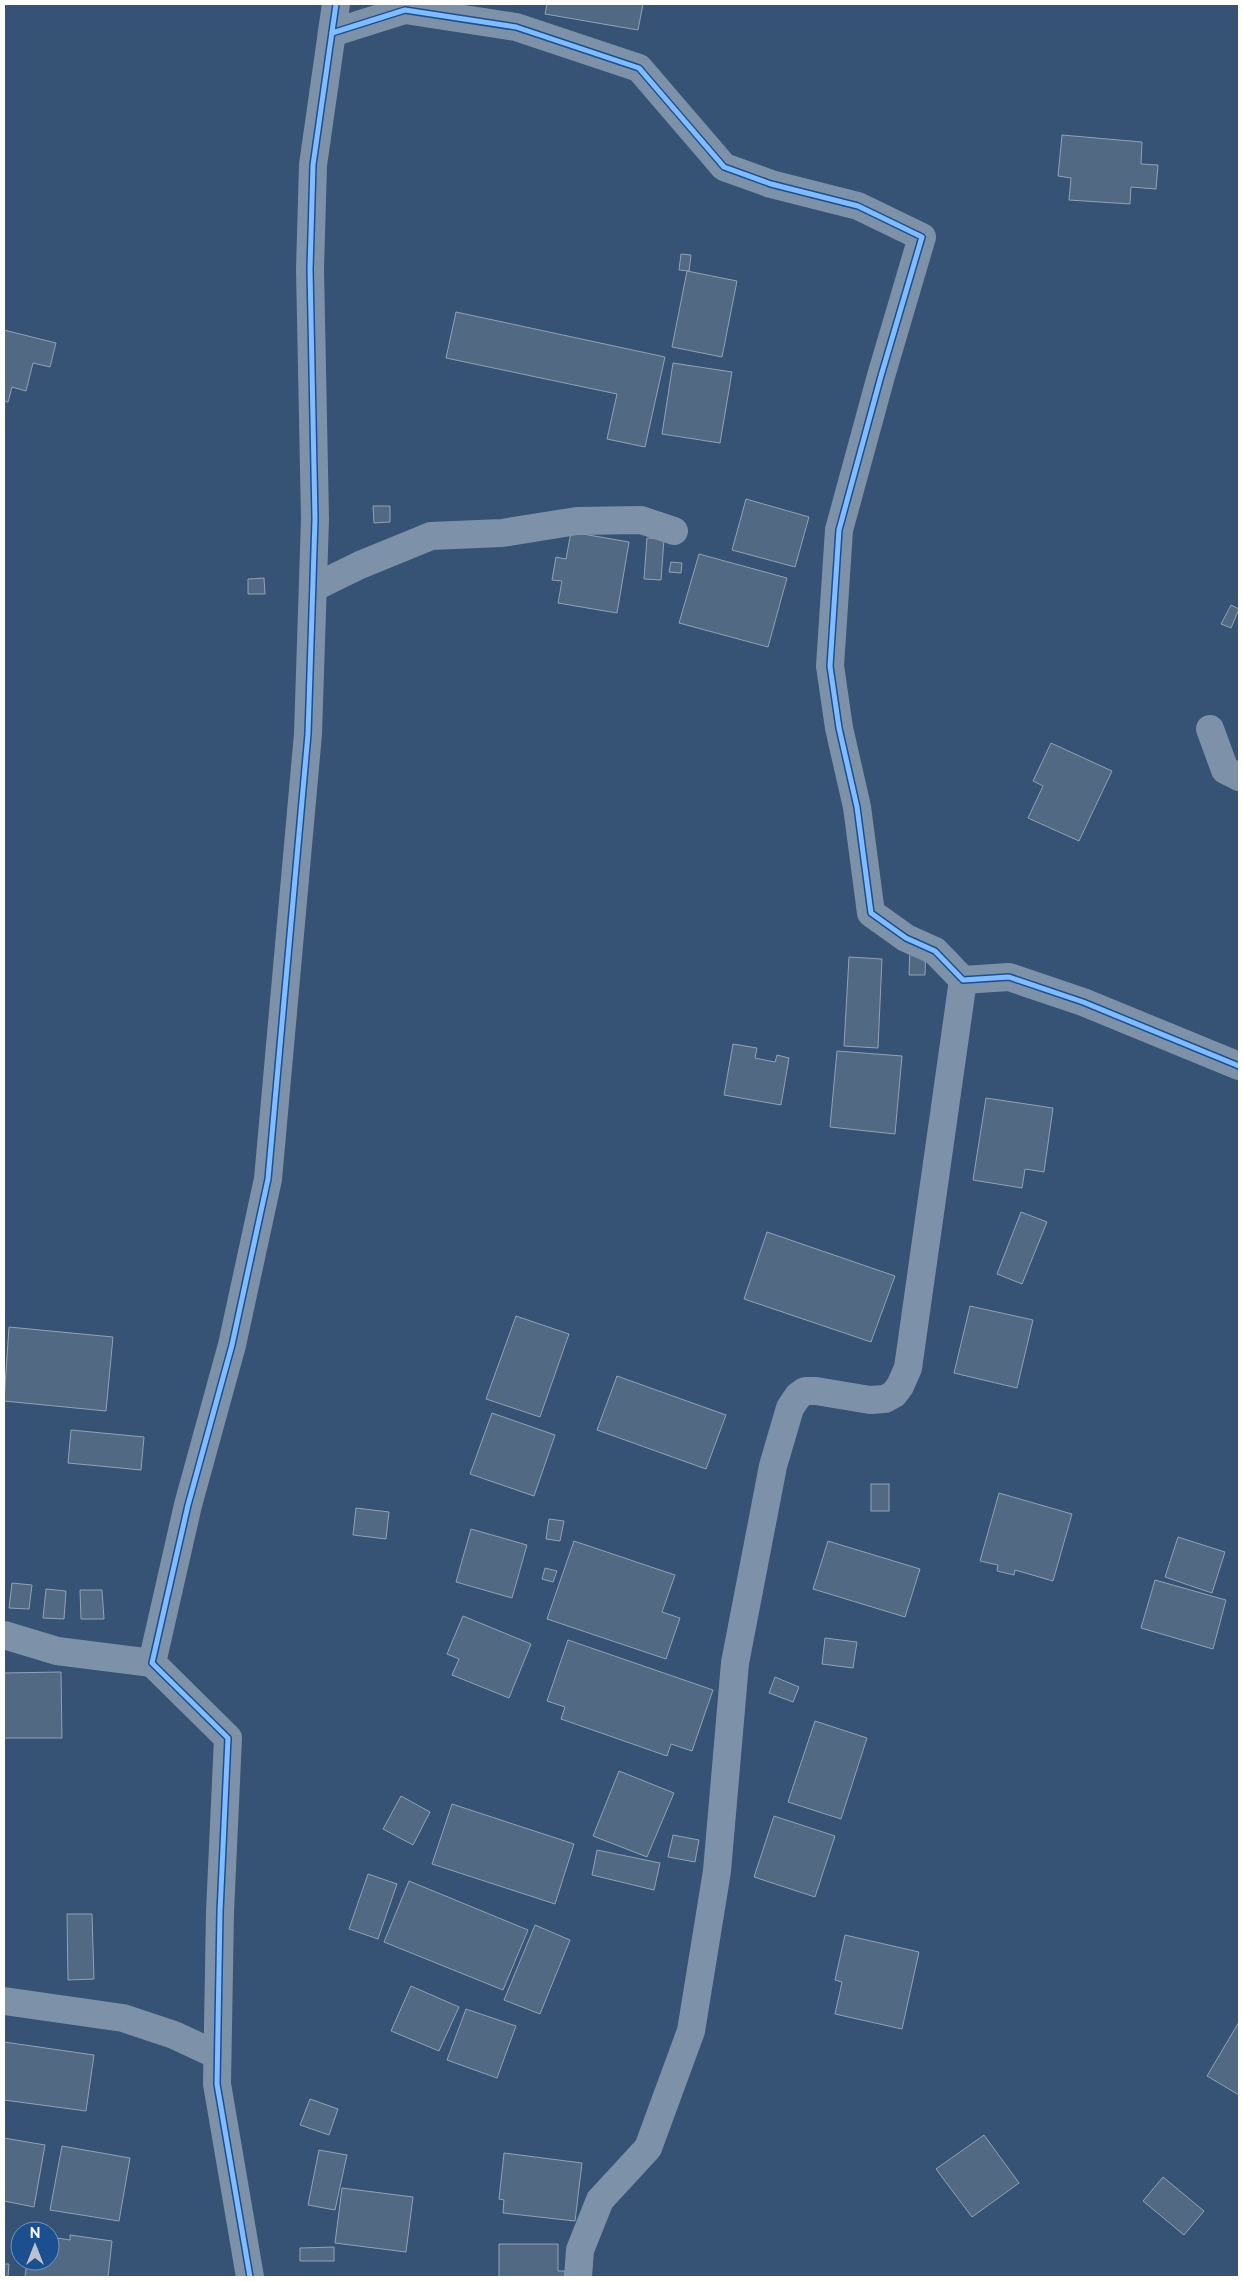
<svg xmlns="http://www.w3.org/2000/svg" width="1243" height="2281" viewBox="0 0 1243 2281" font-family="Raleway,sans-serif">
<rect width="100%" height="100%" fill="#365274"/>
<g fill="#526984" stroke="#92a2b6">
<path d="M 547,4 L 643,4 L 638,30 L 545,14 Z"/>
<path d="M 1062,135 L 1142,142 L 1141,164 L 1158,165 L 1156,189 L 1131,187 L 1130,204 L 1069,200 L 1071,178 L 1058,176 Z"/>
<path d="M 681,254 L 691,255 L 689,271 L 679,270 Z"/>
<path d="M 687,271 L 737,281 L 722,357 L 672,347 Z"/>
<path d="M 456,312 L 665,357 L 645,447 L 607,439 L 617,394 L 446,358 Z"/>
<path d="M 4,330 L 56,343 L 50,367 L 33,363 L 26,391 L 12,387 L 8,402 L 4,401 Z"/>
<path d="M 673,363 L 732,372 L 720,443 L 662,434 Z"/>
<path d="M 746,499 L 809,517 L 795,567 L 732,550 Z"/>
<path d="M 373,506 L 390,506 L 390,522 L 374,523 Z"/>
<path d="M 571,532 L 629,542 L 617,613 L 558,603 L 562,581 L 552,580 L 556,557 L 566,559 Z"/>
<path d="M 647,538 L 664,539 L 661,580 L 644,579 Z"/>
<path d="M 699,554 L 787,578 L 768,647 L 679,623 Z"/>
<path d="M 671,562 L 682,563 L 681,573 L 669,572 Z"/>
<path d="M 264,578 L 265,594 L 248,594 L 248,579 Z"/>
<path d="M 1231,605 L 1239,609 L 1231,628 L 1221,624 Z"/>
<path d="M 1051,743 L 1112,771 L 1079,841 L 1028,818 L 1043,786 L 1033,781 Z"/>
<path d="M 910,948 L 926,949 L 925,975 L 909,975 Z"/>
<path d="M 849,957 L 882,959 L 878,1048 L 844,1046 Z"/>
<path d="M 733,1044 L 757,1048 L 755,1058 L 775,1062 L 777,1055 L 789,1058 L 781,1105 L 724,1095 Z"/>
<path d="M 837,1051 L 902,1056 L 895,1134 L 830,1127 Z"/>
<path d="M 986,1098 L 1053,1108 L 1044,1172 L 1025,1169 L 1022,1188 L 973,1180 Z"/>
<path d="M 1021,1212 L 1047,1222 L 1022,1284 L 997,1274 Z"/>
<path d="M 767,1232 L 895,1276 L 871,1342 L 744,1299 Z"/>
<path d="M 970,1306 L 1033,1320 L 1017,1388 L 954,1373 Z"/>
<path d="M 516,1316 L 569,1334 L 540,1417 L 486,1399 Z"/>
<path d="M 9,1327 L 113,1337 L 106,1411 L 4,1401 Z"/>
<path d="M 617,1376 L 726,1415 L 706,1469 L 597,1430 Z"/>
<path d="M 492,1413 L 555,1435 L 534,1496 L 470,1474 Z"/>
<path d="M 71,1430 L 144,1437 L 141,1470 L 68,1463 Z"/>
<rect x="871" y="1484" width="18" height="27"/>
<path d="M 999,1493 L 1072,1514 L 1053,1581 L 1015,1570 L 1014,1575 L 997,1571 L 998,1565 L 980,1561 Z"/>
<path d="M 356,1508 L 389,1512 L 386,1539 L 353,1535 Z"/>
<path d="M 549,1519 L 564,1521 L 560,1541 L 546,1539 Z"/>
<path d="M 471,1529 L 527,1545 L 512,1598 L 456,1582 Z"/>
<path d="M 1178,1537 L 1225,1552 L 1212,1593 L 1165,1577 Z"/>
<path d="M 574,1541 L 675,1575 L 662,1612 L 680,1618 L 666,1659 L 547,1619 Z"/>
<path d="M 828,1541 L 920,1569 L 905,1617 L 813,1589 Z"/>
<path d="M 545,1568 L 557,1571 L 553,1582 L 542,1579 Z"/>
<path d="M 1155,1580 L 1226,1600 L 1213,1649 L 1141,1628 Z"/>
<path d="M 12,1583 L 32,1585 L 29,1609 L 9,1608 Z"/>
<path d="M 46,1589 L 66,1591 L 64,1619 L 43,1618 Z"/>
<path d="M 80,1590 L 102,1590 L 104,1619 L 81,1619 Z"/>
<path d="M 463,1616 L 531,1644 L 509,1698 L 452,1675 L 459,1659 L 447,1654 Z"/>
<path d="M 825,1638 L 857,1642 L 853,1668 L 822,1664 Z"/>
<path d="M 568,1640 L 713,1690 L 692,1751 L 671,1744 L 667,1756 L 561,1719 L 565,1707 L 547,1701 Z"/>
<path d="M 61,1672 L 62,1738 L 4,1738 L 4,1673 Z"/>
<path d="M 775,1677 L 799,1687 L 793,1702 L 769,1693 Z"/>
<path d="M 815,1721 L 867,1738 L 841,1819 L 788,1802 Z"/>
<path d="M 619,1771 L 674,1793 L 647,1857 L 593,1836 Z"/>
<path d="M 401,1796 L 430,1812 L 413,1845 L 383,1829 Z"/>
<path d="M 452,1804 L 574,1844 L 555,1904 L 432,1864 Z"/>
<path d="M 774,1816 L 835,1836 L 815,1897 L 754,1877 Z"/>
<path d="M 673,1835 L 699,1840 L 695,1862 L 668,1857 Z"/>
<path d="M 597,1850 L 660,1863 L 654,1890 L 592,1875 Z"/>
<path d="M 368,1874 L 397,1884 L 378,1939 L 349,1929 Z"/>
<path d="M 409,1881 L 528,1930 L 503,1990 L 384,1942 Z"/>
<path d="M 67,1914 L 92,1914 L 94,1979 L 68,1980 Z"/>
<path d="M 535,1925 L 570,1940 L 540,2014 L 504,2000 Z"/>
<path d="M 845,1935 L 919,1952 L 902,2029 L 835,2014 L 842,1982 L 835,1980 Z"/>
<path d="M 411,1986 L 459,2007 L 439,2051 L 391,2031 Z"/>
<path d="M 466,2009 L 516,2026 L 497,2078 L 447,2060 Z"/>
<path d="M 1239,2022 L 1239,2095 L 1207,2076 Z"/>
<path d="M 4,2042 L 94,2055 L 86,2111 L 4,2100 Z"/>
<path d="M 310,2099 L 338,2109 L 329,2135 L 300,2125 Z"/>
<path d="M 984,2135 L 1019,2183 L 972,2217 L 936,2169 Z"/>
<path d="M 4,2138 L 45,2145 L 34,2207 L 4,2201 Z"/>
<path d="M 62,2146 L 130,2158 L 119,2221 L 50,2210 Z"/>
<path d="M 319,2150 L 347,2155 L 335,2210 L 308,2205 Z"/>
<path d="M 504,2153 L 582,2163 L 575,2221 L 503,2213 L 504,2200 L 499,2199 Z"/>
<path d="M 1163,2177 L 1204,2211 L 1184,2235 L 1143,2201 Z"/>
<path d="M 342,2188 L 413,2197 L 406,2252 L 335,2243 Z"/>
<path d="M 70,2235 L 112,2241 L 108,2277 L 25,2277 L 27,2261 L 50,2261 L 51,2237 L 70,2240 Z"/>
<path d="M 499,2244 L 558,2244 L 558,2271 L 565,2271 L 565,2277 L 499,2277 Z"/>
<path d="M 334,2247 L 334,2261 L 300,2261 L 300,2248 Z"/>
<path d="M 4,2252 L 4,2264 L 9,2264 L 8,2277 L 4,2277 Z"/>
</g>
<g fill="none" stroke-linecap="round" stroke-linejoin="round">
<g stroke="#7d92a8" stroke-width="28">
<path d="M 332,33 L 405,10 L 516,27 L 639,68 L 724,167 L 771,184 L 858,206 L 922,237 L 881,376 L 839,530 L 830,666 L 839,728 L 857,807 L 871,913 L 906,938 L 935,951 L 963,980 L 1009,977 L 1083,1002 L 1239,1066"/>
<path d="M 313,588 L 360,565 L 431,536 L 502,533 L 577,521 L 641,520 L 674,531"/>
<path d="M 1210,729 L 1225,770 L 1239,777"/>
<path d="M 4,1635 L 57,1651 L 152,1663"/>
<path d="M 4,2001 L 123,2018 L 174,2035 L 217,2055"/>
<path d="M 250,2277 L 217,2084 L 220,1912 L 228,1738 L 152,1663 L 188,1505 L 232,1345 L 268,1179 L 308,734 L 315,519 L 310,269 L 313,165 L 336,4"/>
<path d="M 578,2277 L 580,2250 L 600,2200 L 648,2148 L 691,2031 L 717,1871 L 735,1663 L 773,1466 L 790,1408 L 798,1396 L 805,1391 L 816,1391 L 870,1400 L 885,1399 L 894,1394 L 900,1386 L 908,1368 L 963,980"/>
</g>
<defs>
<g id="cycleway">
<path d="M 332,33 L 405,10 L 516,27 L 639,68 L 724,167 L 771,184 L 858,206 L 922,237 L 881,376 L 839,530 L 830,666 L 839,728 L 857,807 L 871,913 L 906,938 L 935,951 L 963,980 L 1009,977 L 1083,1002 L 1239,1066"/>
<path d="M 250,2277 L 217,2084 L 220,1912 L 228,1738 L 152,1663 L 188,1505 L 232,1345 L 268,1179 L 308,734 L 315,519 L 310,269 L 313,165 L 336,4"/>
</g>
</defs>
<use href="#cycleway" stroke="#1b4f8f" stroke-width="8"/>
<use href="#cycleway" stroke="#80bcff" stroke-width="5"/>
</g>
<rect width="1243" height="2281" fill="none" stroke="#ffffff" stroke-width="10"/>
<g transform="translate(35 2246)"><circle r="24" fill="#1b4f8f" stroke="#7695bc"/>
<path d="M0-4L9 19L0 12L-9 19Z" fill="#b9c2ce"/>
<text y="-8" font-size="14" font-weight="bold" text-anchor="middle" fill="#ffffff">N</text>
</g>
</svg>
